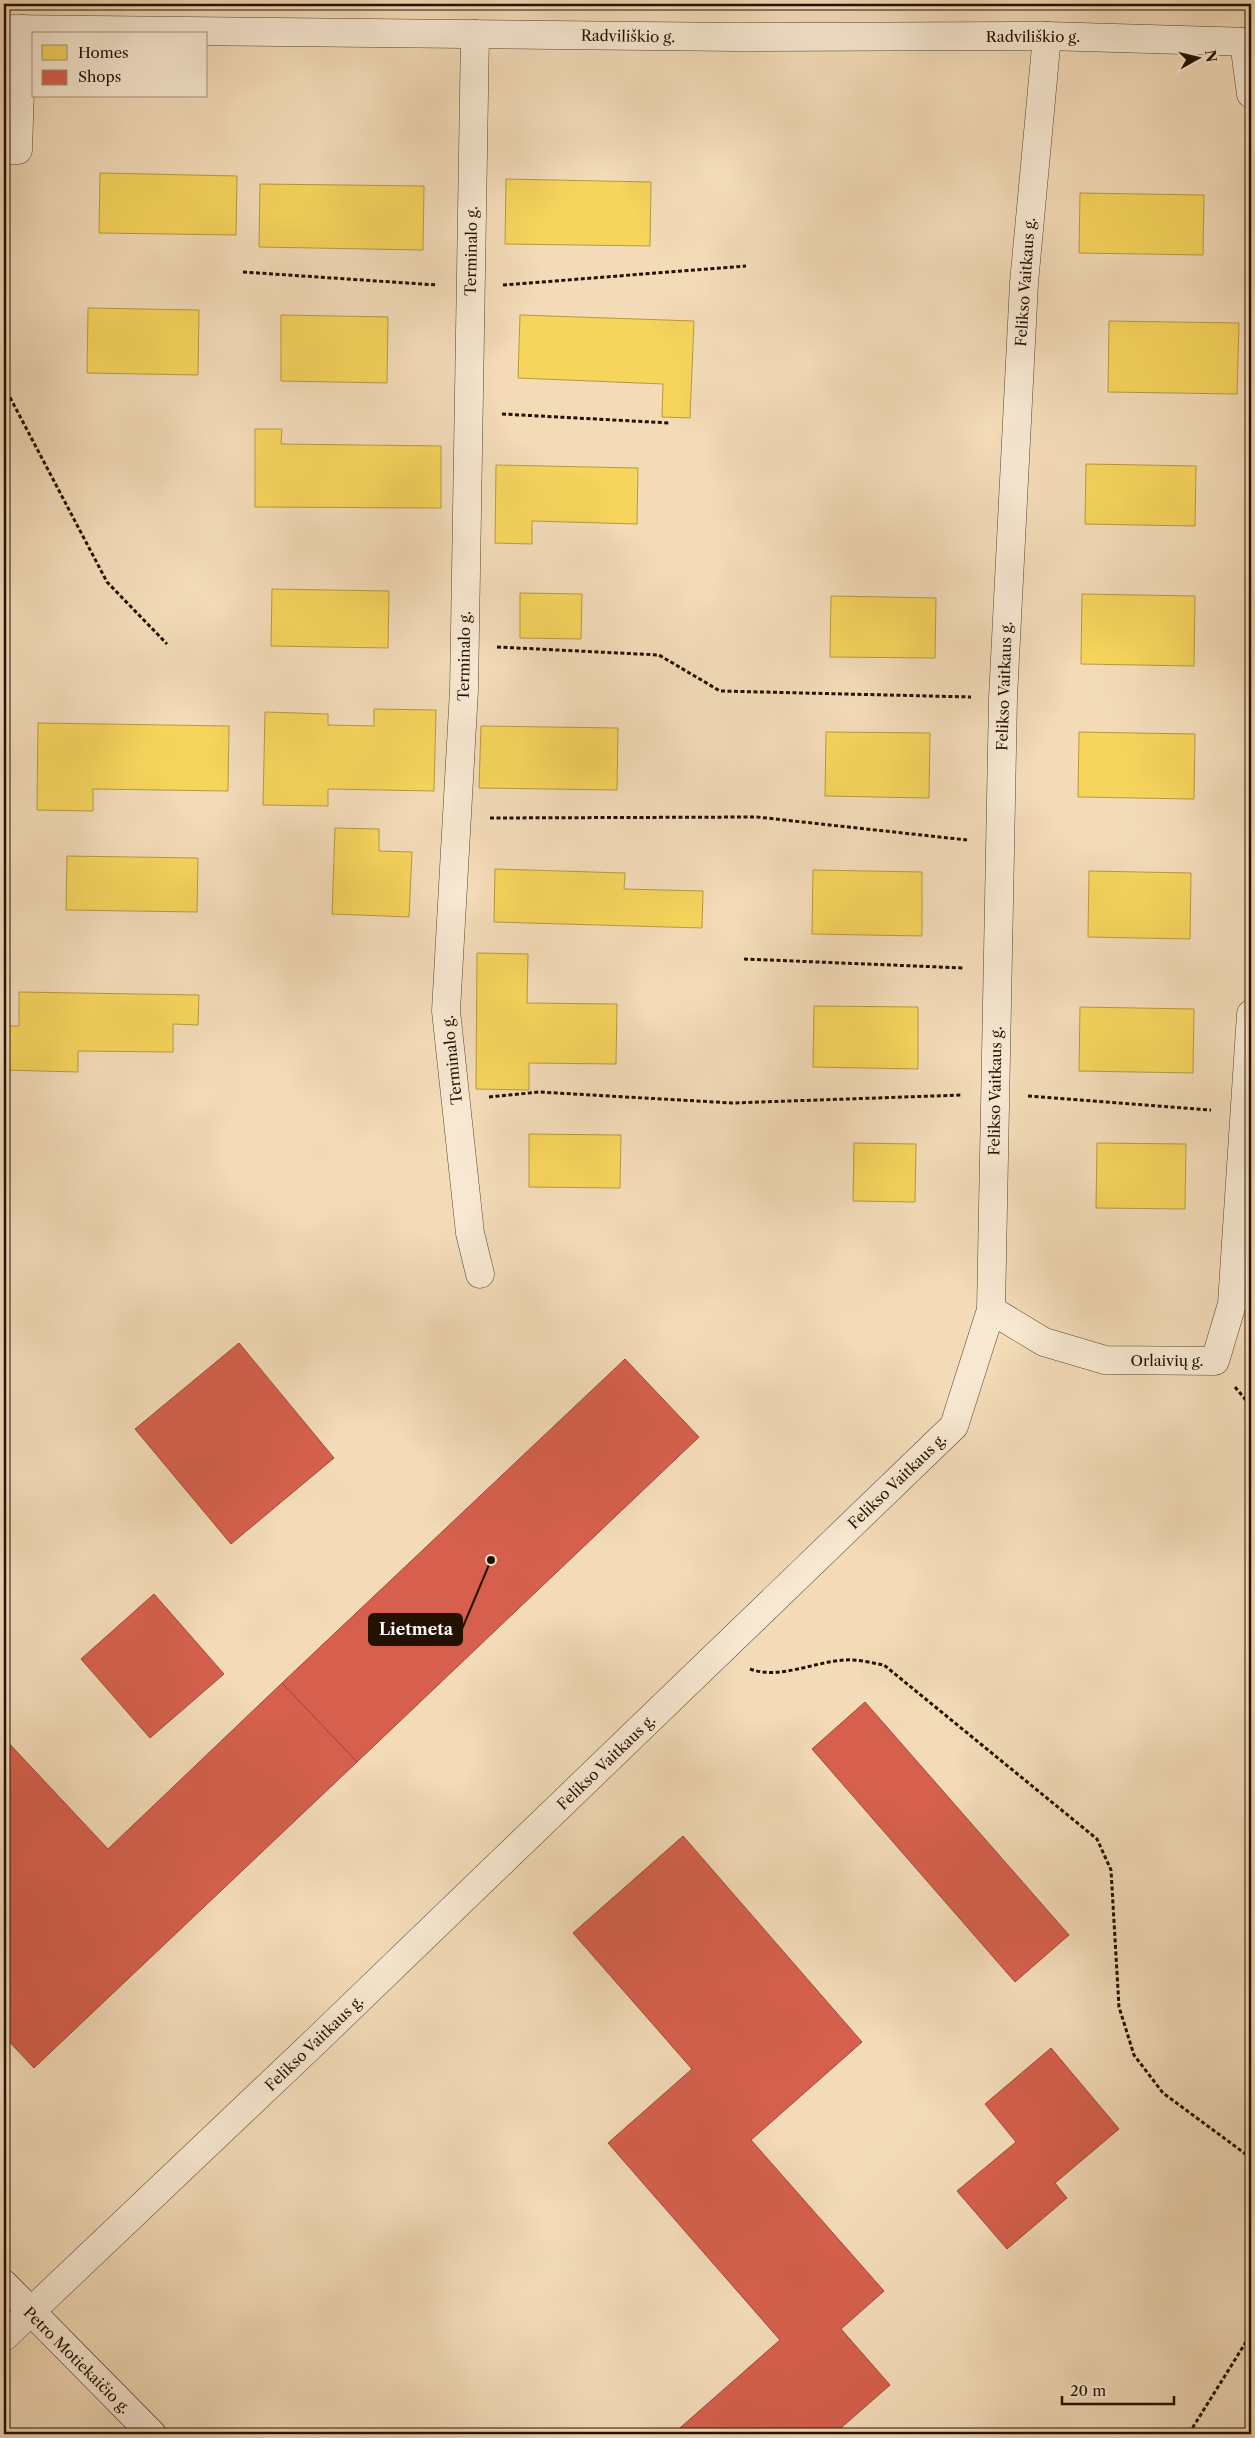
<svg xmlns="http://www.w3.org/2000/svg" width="1255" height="2438" viewBox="0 0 1255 2438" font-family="'Libre Caslon Text',serif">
<rect width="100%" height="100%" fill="#f3dbb8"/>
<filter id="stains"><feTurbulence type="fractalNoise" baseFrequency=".004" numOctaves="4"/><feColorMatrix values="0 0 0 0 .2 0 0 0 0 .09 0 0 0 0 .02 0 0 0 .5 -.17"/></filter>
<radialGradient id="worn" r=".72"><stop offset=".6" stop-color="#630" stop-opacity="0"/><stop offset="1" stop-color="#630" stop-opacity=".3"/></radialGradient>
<g fill="#f6d55c" stroke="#b79a40">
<path d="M 100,173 L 237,176 L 236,235 L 99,233 Z"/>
<path d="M 506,179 L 651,182 L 650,246 L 505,244 Z"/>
<path d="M 260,184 L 424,186 L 423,250 L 259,247 Z"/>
<path d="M 1080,193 L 1204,195 L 1203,255 L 1079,253 Z"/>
<path d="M 88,308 L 199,310 L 198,375 L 87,373 Z"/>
<path d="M 281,315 L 388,317 L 387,383 L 281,381 Z"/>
<path d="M 520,315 L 694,321 L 690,418 L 662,417 L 663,384 L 518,378 Z"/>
<path d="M 1109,321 L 1239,323 L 1237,394 L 1108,392 Z"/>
<path d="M 255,429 L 282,429 L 281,444 L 441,446 L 441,508 L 255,507 Z"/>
<path d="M 1086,464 L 1196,466 L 1195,526 L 1085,524 Z"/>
<path d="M 496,465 L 638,468 L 637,524 L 532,521 L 532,544 L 495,543 Z"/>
<path d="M 272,589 L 389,591 L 388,648 L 271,646 Z"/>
<path d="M 520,593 L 582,594 L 581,639 L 520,638 Z"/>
<path d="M 1082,594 L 1195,596 L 1194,666 L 1081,664 Z"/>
<path d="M 831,596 L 936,598 L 935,658 L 830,657 Z"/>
<path d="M 374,709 L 436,710 L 434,791 L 328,789 L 328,806 L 263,805 L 265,712 L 328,714 L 328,725 L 374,726 Z"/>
<path d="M 38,723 L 229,726 L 228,791 L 93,789 L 93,811 L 37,810 Z"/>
<path d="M 481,726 L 618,728 L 617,790 L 479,788 Z"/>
<path d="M 826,732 L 930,733 L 929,798 L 825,796 Z"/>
<path d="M 1079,732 L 1195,734 L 1194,799 L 1078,797 Z"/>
<path d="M 335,828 L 379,829 L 379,851 L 412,852 L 409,917 L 332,914 Z"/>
<path d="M 67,856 L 198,858 L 197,912 L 66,910 Z"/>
<path d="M 495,869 L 625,873 L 624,889 L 703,891 L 702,928 L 494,922 Z"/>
<path d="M 813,870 L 922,872 L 922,936 L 812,934 Z"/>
<path d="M 1089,871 L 1191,873 L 1190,939 L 1088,937 Z"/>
<path d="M 477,953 L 528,954 L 527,1003 L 617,1004 L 616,1064 L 529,1063 L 529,1090 L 476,1089 Z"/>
<path d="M 19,992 L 199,995 L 198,1025 L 173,1024 L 173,1052 L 78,1051 L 78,1072 L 4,1070 L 4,1026 L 19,1026 Z"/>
<path d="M 814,1006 L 918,1007 L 918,1069 L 813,1067 Z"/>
<path d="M 1080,1007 L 1194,1009 L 1193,1073 L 1079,1071 Z"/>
<path d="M 529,1134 L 621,1135 L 620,1188 L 529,1187 Z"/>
<path d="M 854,1143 L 916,1144 L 915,1202 L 853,1201 Z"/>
<path d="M 1097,1143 L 1186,1144 L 1185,1209 L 1096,1208 Z"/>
</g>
<g fill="#d6604d" stroke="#a14836">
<path d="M 239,1343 L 334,1458 L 231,1544 L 135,1429 Z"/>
<path d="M 625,1359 L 699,1437 L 357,1762 L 282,1683 Z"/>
<path d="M 154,1594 L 224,1674 L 150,1738 L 81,1659 Z"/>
<path d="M 282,1683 L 357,1762 L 34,2068 L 4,2036 L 4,1738 L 108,1849 Z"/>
<path d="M 865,1702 L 1069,1935 L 1015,1982 L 812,1749 Z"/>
<path d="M 683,1836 L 862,2042 L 751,2140 L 884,2291 L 841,2329 L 890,2385 L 834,2434 L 673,2434 L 780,2340 L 608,2143 L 692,2069 L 573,1933 Z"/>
<path d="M 1051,2048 L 1119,2129 L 1055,2183 L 1067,2198 L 1007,2249 L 957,2191 L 1016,2142 L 985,2104 Z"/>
</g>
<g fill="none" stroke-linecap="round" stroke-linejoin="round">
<defs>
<g id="minor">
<path d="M 4,29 L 736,37 L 1047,36 L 1251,42"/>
<path d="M 475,34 L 464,690 L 446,1011 L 470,1233 L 480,1274"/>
<path d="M 1244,42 L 1251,94"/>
<path d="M 4,150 L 18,150 L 22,29"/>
<path d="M 991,1310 L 1044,1342 L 1105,1360 L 1215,1361 L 1232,1304 L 1251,1014"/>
<path d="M 4,2337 L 319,2038 L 954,1426 L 991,1310 L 1003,698 L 1024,283 L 1047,36"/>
</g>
<path id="secondary" d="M 4,2284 L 152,2434"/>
</defs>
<use href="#minor" stroke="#58442e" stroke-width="29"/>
<use href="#secondary" stroke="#241100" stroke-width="29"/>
<g stroke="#241100" stroke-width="3" stroke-dasharray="4 2.5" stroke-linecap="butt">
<path d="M 243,272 L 437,285"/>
<path d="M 503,285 L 746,266"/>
<path d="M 4,386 L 107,582 L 167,644"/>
<path d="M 502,414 L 670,423"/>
<path d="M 497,647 L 659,655 L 720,691 L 971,697"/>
<path d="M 490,818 L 757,817 L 967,840"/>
<path d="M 744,959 L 964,968"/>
<path d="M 1028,1096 L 1211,1110"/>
<path d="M 489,1097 L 539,1092 L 732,1103 L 962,1095"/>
<path d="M 1235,1387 L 1251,1406"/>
<path d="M 750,1669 C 780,1680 816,1661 846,1660 C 858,1659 872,1663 884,1665 L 1097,1839 L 1111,1870 L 1119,2007 L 1134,2055 L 1163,2093 L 1251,2158"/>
<path d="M 1181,2434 L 1193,2427 L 1251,2334"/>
</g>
<use href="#minor" stroke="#f7e8d1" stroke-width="28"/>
<use href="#secondary" stroke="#f7e8d1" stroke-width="28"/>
</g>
<g text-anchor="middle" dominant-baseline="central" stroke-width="5" stroke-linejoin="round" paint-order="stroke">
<g font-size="15" fill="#241100" stroke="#f7e8d1">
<text transform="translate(628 36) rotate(1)">Radviliškio g.</text>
<text x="1033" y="36">Radviliškio g.</text>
<text transform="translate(471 251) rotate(-89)">Terminalo g.</text>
<text transform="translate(1025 282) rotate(-86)">Felikso Vaitkaus g.</text>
<text transform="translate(464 656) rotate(-89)">Terminalo g.</text>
<text transform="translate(1004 686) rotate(-88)">Felikso Vaitkaus g.</text>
<text transform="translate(452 1060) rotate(-96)">Terminalo g.</text>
<text transform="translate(995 1091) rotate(-89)">Felikso Vaitkaus g.</text>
<text x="1167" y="1360">Orlaivių g.</text>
<text transform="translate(897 1481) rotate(-44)">Felikso Vaitkaus g.</text>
<text transform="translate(606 1762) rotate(-44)">Felikso Vaitkaus g.</text>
<text transform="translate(314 2043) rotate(-44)">Felikso Vaitkaus g.</text>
<text transform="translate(77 2360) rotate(45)">Petro Motiekaičio g.</text>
</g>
</g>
<path fill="none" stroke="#241100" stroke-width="2" d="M491 1560L462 1629"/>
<circle fill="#241100" stroke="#f7e8d1" stroke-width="2" cx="491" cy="1560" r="5"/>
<rect fill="#241100" stroke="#241100" stroke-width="2" x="369" y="1614" width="93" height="31" rx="5"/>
<g font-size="16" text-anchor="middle" font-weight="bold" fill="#fff">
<text x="416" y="1635">Lietmeta</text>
</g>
<rect width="1255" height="2438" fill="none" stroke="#f3dbb8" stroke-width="20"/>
<rect x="5" y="5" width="1245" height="2428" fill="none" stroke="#241100" stroke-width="2.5"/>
<rect x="10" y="10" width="1235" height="2418" fill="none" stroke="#241100"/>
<rect x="32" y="32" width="175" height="65" fill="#f7e8d1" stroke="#a3927d"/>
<rect x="42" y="45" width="25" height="15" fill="#f6d55c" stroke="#a3927d"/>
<text x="78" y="58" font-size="15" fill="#241100">Homes</text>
<rect x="42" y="70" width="25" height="15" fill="#d6604d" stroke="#a3927d"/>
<text x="78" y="82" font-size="15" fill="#241100">Shops</text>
<g transform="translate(1198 58) rotate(82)" stroke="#f7e8d1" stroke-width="4" paint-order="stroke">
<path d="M0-4L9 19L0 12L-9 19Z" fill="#241100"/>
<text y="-8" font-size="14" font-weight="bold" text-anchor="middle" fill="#241100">N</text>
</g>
<path d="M1062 2396v8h112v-8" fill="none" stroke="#241100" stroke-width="2.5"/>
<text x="1070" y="2396" font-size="15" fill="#241100" stroke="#f7e8d1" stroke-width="4" paint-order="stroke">20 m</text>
<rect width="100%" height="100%" filter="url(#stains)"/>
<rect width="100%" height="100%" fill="url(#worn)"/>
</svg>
